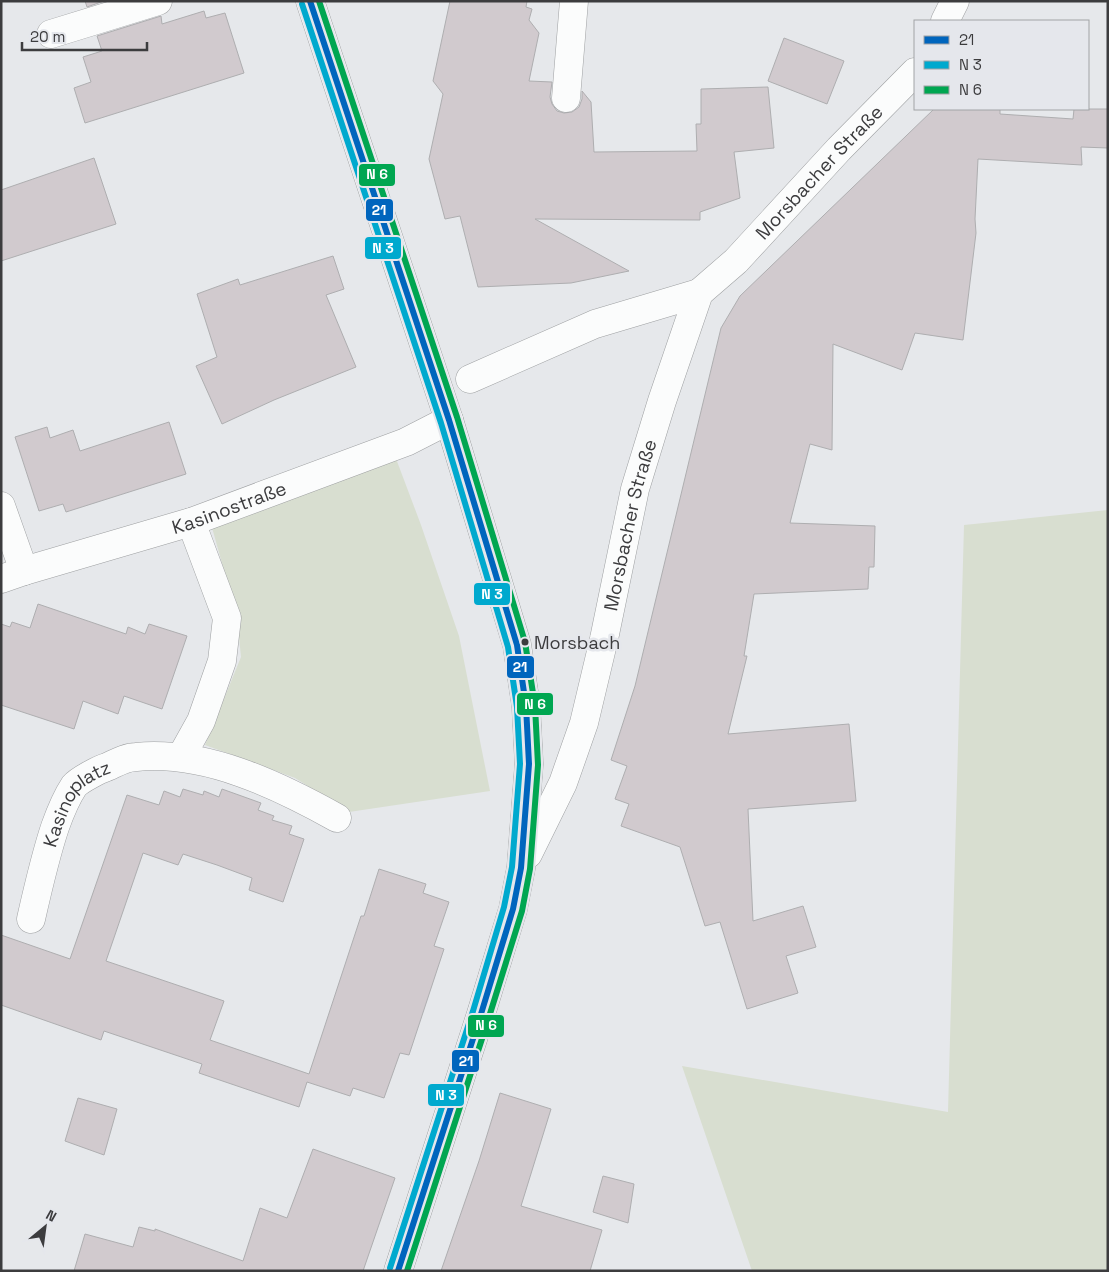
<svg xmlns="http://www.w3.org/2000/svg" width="1109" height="1272" viewBox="0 0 1109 1272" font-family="'Space Grotesk',sans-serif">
<rect width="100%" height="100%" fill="#e6e8eb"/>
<g fill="#d8ded0">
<path d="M 395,456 L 421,525 L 459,636 L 490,791 L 349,812 L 295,778 L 205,745 L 241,657 L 237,617 L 211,524 Z"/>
<path d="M 1108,510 L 1108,1271 L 752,1271 L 682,1066 L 948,1112 L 964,525 Z"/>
</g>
<g fill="#d1cace" stroke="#aeaeb0">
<path d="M 85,1 L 104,1 L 87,7 Z"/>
<path d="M 450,1 L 527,1 L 526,7 L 532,9 L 529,20 L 539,33 L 529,81 L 552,82 L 550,97 L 552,104 L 557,111 L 564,113 L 572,112 L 579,107 L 582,99 L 582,91 L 591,102 L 594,152 L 697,151 L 696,124 L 701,124 L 701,89 L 768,87 L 774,148 L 734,152 L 740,198 L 700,212 L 700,220 L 535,219 L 629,271 L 571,283 L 478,287 L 460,216 L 445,219 L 429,159 L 443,94 L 433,81 Z"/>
<path d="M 204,11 L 206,18 L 225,13 L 244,73 L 85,123 L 74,88 L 91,82 L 83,57 L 102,51 L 97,36 L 161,16 L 162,24 Z"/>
<path d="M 784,38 L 844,61 L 827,104 L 768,81 Z"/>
<path d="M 934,109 L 1000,109 L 1000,114 L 1073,119 L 1074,109 L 1108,109 L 1108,148 L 1081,147 L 1082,165 L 978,159 L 975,219 L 976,233 L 963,340 L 915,333 L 902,370 L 833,344 L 832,450 L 810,444 L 790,523 L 875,526 L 874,567 L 869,567 L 868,589 L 754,594 L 744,656 L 747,656 L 728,734 L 849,724 L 856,801 L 748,809 L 753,921 L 803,906 L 816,947 L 786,956 L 798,993 L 747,1009 L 720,922 L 705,926 L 680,847 L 621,826 L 629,804 L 615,799 L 627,766 L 611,760 L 635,686 L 721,328 L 740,296 Z"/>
<path d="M 94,158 L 116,224 L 1,261 L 1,190 Z"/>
<path d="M 333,256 L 344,289 L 326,295 L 356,367 L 274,400 L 222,424 L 196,366 L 217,357 L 197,294 L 238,279 L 240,285 Z"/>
<path d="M 169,422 L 186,474 L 66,512 L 63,504 L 39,511 L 15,437 L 47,427 L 50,438 L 73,430 L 80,451 Z"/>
<path d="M 38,604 L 126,634 L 128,627 L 145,634 L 149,624 L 187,636 L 162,709 L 124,696 L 118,714 L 83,701 L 74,729 L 1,705 L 1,624 L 10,627 L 12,622 L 30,628 Z"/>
<path d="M 183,789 L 203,795 L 204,791 L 219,797 L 222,789 L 261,803 L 258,810 L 274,816 L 272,820 L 292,826 L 289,834 L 304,839 L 283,902 L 249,890 L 252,878 L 217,865 L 183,854 L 178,865 L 143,853 L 106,961 L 224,1001 L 210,1040 L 309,1074 L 361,916 L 364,916 L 379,869 L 426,884 L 423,893 L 449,902 L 434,946 L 444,949 L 409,1055 L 400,1053 L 384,1098 L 353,1088 L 350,1096 L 307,1082 L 299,1107 L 199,1073 L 202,1064 L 104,1031 L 101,1040 L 1,1005 L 1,935 L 70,959 L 127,795 L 159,805 L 164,791 L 180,797 Z"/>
<path d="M 500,1093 L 551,1109 L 521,1206 L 602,1230 L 590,1271 L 441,1271 L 479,1161 Z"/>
<path d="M 78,1098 L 117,1109 L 104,1155 L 65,1141 Z"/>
<path d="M 313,1149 L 395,1178 L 363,1271 L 74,1271 L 85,1234 L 133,1247 L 139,1227 L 155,1231 L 155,1229 L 243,1261 L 260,1208 L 287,1218 Z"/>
<path d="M 603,1176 L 634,1184 L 628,1223 L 593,1212 Z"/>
</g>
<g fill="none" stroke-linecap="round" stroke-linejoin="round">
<defs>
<g id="minor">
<path d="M 310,1 L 449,420 L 517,645 L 526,706 L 529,764 L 521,868 L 513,909 L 481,1014 L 398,1271"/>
<path d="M 945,21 L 955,1"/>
<path d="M 51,34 L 158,1"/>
<path d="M 566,98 L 574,1"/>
<path d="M 470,379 L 595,324 L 699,293"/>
<path d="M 1,506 L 24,571"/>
<path id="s1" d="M 1,579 L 24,571 L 191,522 L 406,442 L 449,420"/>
<path d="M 181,757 L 201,721 L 222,661 L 227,618 L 191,522"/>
<path id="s2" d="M 528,854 L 563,783 L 584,723 L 604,639 L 635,489 L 662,401 L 699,293 L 736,261 L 839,149 L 915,72"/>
<path id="s3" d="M 31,919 C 38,888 45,857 55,827 C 60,813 66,798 74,786 C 79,780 100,769 107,767 C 116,763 126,757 136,757 C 205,750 278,785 337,818"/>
</g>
</defs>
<use href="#minor" stroke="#9ea0a2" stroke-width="29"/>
<use href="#minor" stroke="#fbfcfc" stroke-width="28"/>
<defs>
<path id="bus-1" d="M 310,1 L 449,420 L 517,645 L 526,706 L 529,764 L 521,868 L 513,909 L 481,1014 L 398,1271"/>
<path id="bus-2" d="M 302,4 L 441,423 L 508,647 L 517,707 L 520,764 L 512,867 L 504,907 L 473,1011 L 390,1268"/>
<path id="bus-3" d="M 319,1 L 457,417 L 525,642 L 535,706 L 538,765 L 530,869 L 522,911 L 489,1017 L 407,1271"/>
</defs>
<use href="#bus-1" stroke="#e5e7ec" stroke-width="10"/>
<use href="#bus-2" stroke="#e5e7ec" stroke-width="10"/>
<use href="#bus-3" stroke="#e5e7ec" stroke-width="10"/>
<use href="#bus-1" stroke="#0065bd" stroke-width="6"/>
<use href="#bus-2" stroke="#00a9ce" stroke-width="6"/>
<use href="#bus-3" stroke="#00a651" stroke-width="6"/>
</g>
<circle fill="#3c3c3e" stroke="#e5e7ec" stroke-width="2" cx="525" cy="642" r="4.5"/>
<g text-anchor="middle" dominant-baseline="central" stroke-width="5" stroke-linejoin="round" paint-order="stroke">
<g font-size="18" fill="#3c3c3e" stroke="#e5e7ec" text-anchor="start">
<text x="534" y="642">Morsbach</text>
</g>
<g font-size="19" fill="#3c3c3e" stroke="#e5e7ec">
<text stroke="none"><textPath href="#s2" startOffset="759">Morsbacher Straße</textPath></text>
<text stroke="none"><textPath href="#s1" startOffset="239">Kasinostraße</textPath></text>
<text stroke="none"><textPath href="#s2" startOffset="346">Morsbacher Straße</textPath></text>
<text stroke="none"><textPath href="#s3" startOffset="128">Kasinoplatz</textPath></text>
</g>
</g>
<g stroke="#e5e7ec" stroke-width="2">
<rect x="358" y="163" width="38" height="24" rx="5" fill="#00a651"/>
<rect x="365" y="198" width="29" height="24" rx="5" fill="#0065bd"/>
<rect x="364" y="236" width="38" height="24" rx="5" fill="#00a9ce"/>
<rect x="473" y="582" width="38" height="24" rx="5" fill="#00a9ce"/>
<rect x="506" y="655" width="29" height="24" rx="5" fill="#0065bd"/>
<rect x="516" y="692" width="38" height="24" rx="5" fill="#00a651"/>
<rect x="467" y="1014" width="38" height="24" rx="5" fill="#00a651"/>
<rect x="451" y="1049" width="29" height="24" rx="5" fill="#0065bd"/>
<rect x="427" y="1083" width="38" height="24" rx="5" fill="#00a9ce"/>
</g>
<g font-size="14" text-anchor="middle" font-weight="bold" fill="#fff">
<text x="377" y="179">N 6</text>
<text x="379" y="215">21</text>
<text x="383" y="253">N 3</text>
<text x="492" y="599">N 3</text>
<text x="520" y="672">21</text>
<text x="535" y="709">N 6</text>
<text x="486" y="1030">N 6</text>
<text x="466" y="1066">21</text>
<text x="446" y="1100">N 3</text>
</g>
<rect width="1109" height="1272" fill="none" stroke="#3c3c3e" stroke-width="5"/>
<rect x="914" y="20" width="175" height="90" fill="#e5e7ec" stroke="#a1a3a6"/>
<rect x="924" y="36" width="25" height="8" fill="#0065bd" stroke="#a1a3a6"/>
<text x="959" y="45" font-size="15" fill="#3c3c3e">21</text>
<rect x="924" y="61" width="25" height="8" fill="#00a9ce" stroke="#a1a3a6"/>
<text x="959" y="70" font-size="15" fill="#3c3c3e">N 3</text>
<rect x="924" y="86" width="25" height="8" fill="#00a651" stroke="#a1a3a6"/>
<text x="959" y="95" font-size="15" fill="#3c3c3e">N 6</text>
<g transform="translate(45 1227) rotate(29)" stroke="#e5e7ec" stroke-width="4" paint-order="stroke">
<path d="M0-4L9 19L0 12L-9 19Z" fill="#3c3c3e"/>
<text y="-8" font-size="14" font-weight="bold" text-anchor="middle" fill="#3c3c3e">N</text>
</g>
<path d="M22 42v8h125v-8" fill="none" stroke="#3c3c3e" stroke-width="2.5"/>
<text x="30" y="42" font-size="15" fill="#3c3c3e" stroke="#e5e7ec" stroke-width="4" paint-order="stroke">20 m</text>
</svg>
